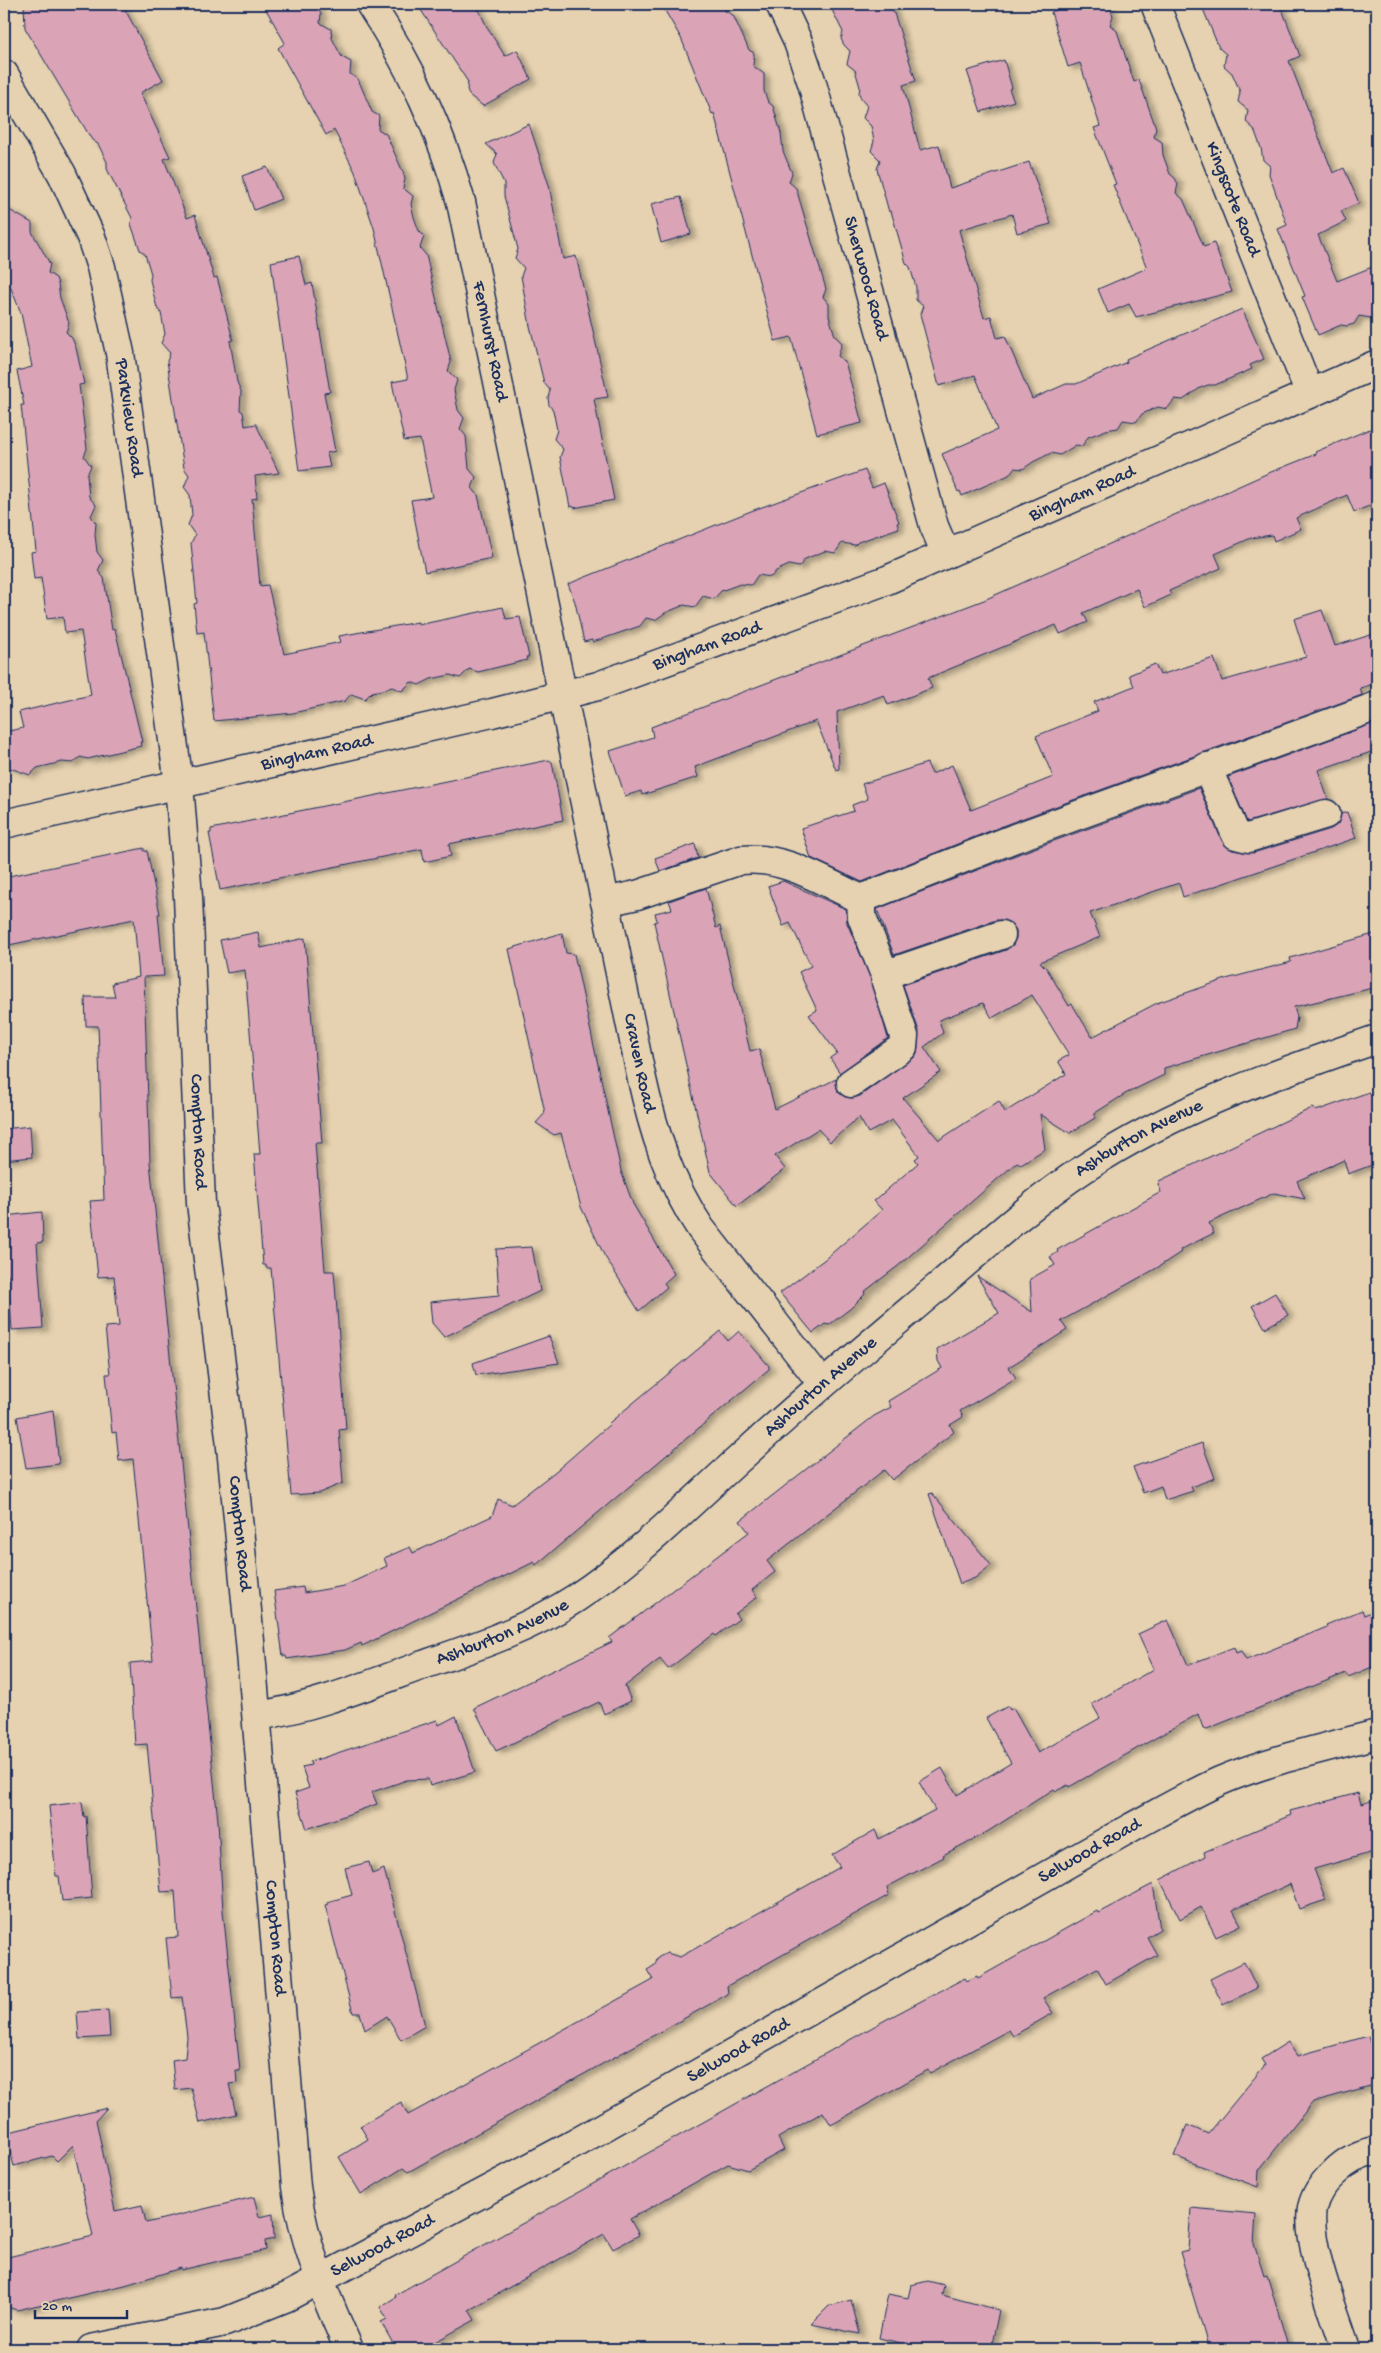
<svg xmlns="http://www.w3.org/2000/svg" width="1381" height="2353" viewBox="0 0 1381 2353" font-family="'Gochi Hand',sans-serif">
<defs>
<filter id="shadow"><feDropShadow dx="5.5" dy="3" stdDeviation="2.5" flood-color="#0004"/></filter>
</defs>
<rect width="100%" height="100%" fill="#e6d2b0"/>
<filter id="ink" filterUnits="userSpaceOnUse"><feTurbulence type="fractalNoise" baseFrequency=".02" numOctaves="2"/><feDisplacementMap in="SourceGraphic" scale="10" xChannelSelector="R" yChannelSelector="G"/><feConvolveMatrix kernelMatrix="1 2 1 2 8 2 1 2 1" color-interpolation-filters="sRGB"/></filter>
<g filter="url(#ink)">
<g fill="#daa3b6" stroke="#1b2f5e" fill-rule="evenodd" filter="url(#shadow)">
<path d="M 24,4 L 122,4 L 163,80 L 140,93 L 170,157 L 164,159 L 187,218 L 195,215 L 214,278 L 217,277 L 233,340 L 230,341 L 237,382 L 241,391 L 240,410 L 243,412 L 245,426 L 256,424 L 279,473 L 255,476 L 257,498 L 252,499 L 260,586 L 268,585 L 284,654 L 341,642 L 339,636 L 418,622 L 418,625 L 503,607 L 506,619 L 520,617 L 529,657 L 526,657 L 527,660 L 478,672 L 469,669 L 460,678 L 450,675 L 431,679 L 419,685 L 411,682 L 402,691 L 392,687 L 382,690 L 372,692 L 365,699 L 351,694 L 345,701 L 293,713 L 214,721 L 204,632 L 197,633 L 194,604 L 197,603 L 191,543 L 195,535 L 188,525 L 192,515 L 190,495 L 184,487 L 189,475 L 184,468 L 167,361 L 170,353 L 161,343 L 165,334 L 161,313 L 157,308 L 150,280 L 151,274 L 145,254 L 140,250 L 131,224 L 132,218 L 107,169 L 107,162 L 98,144 L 92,140 L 25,28 Z"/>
<path d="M 263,4 L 315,4 L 321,14 L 320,23 L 331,29 L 332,38 L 337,48 L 342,57 L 351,62 L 350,74 L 358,79 L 372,112 L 379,116 L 378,129 L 386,134 L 403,172 L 405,179 L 403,188 L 413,196 L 411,204 L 414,217 L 419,231 L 424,236 L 420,248 L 426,255 L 451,362 L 448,371 L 457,380 L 454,390 L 458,410 L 464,418 L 460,429 L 466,436 L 469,469 L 476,477 L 472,488 L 478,495 L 492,558 L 425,572 L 411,500 L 432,497 L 420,439 L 404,441 L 392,382 L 408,379 L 374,228 L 355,172 L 334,130 L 326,135 L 278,48 L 285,43 Z"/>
<path d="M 417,4 L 476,4 L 488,29 L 505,56 L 517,50 L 531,79 L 483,106 L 469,95 L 467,89 L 468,82 Z"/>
<path d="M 661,4 L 725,4 L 725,11 L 733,15 L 749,50 L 754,53 L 753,66 L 764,74 L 764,91 L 768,102 L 773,106 L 781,133 L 783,151 L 792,173 L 789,182 L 796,188 L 826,289 L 823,297 L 829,304 L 829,316 L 835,336 L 842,343 L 838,356 L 845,362 L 862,423 L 817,434 L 791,337 L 775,341 L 714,113 L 712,114 L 681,38 Z"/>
<path d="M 829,4 L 891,4 L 916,81 L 903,85 L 920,150 L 939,145 L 950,188 L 1029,162 L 1051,224 L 1017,233 L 1012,214 L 959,230 L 984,318 L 991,316 L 997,338 L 1005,336 L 1032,399 L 1066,384 L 1076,384 L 1127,362 L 1126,359 L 1242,309 L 1264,359 L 1250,365 L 1252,369 L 1215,385 L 1208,385 L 1200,388 L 1183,400 L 1175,399 L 1167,409 L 1158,407 L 1149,411 L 1142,414 L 1136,422 L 1123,420 L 1118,428 L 1106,430 L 1088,437 L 1082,446 L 1076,445 L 1060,455 L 1051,453 L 1033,462 L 1023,469 L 1014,468 L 1009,475 L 962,496 L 960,491 L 958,492 L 942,454 L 997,430 L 975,375 L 939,386 L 920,314 L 923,306 L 916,300 L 916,287 L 910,267 L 906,263 L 891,211 L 889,212 L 877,169 L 880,160 L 871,151 L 874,141 L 871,126 L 863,118 L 867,106 L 861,99 L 859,93 L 860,87 L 855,70 L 847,64 L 850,51 L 844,45 L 841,39 L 843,32 Z"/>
<path d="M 1062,4 L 1109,4 L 1113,16 L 1110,25 L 1117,31 L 1134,82 L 1139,80 L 1156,128 L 1154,137 L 1162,142 L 1163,155 L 1170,174 L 1175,178 L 1178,184 L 1176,193 L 1183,199 L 1204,247 L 1214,243 L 1232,292 L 1136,317 L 1129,304 L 1108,313 L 1098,289 L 1147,268 L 1113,185 L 1116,184 L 1094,128 L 1100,126 L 1080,63 L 1068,67 L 1051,12 L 1063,8 Z"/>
<path d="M 1201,4 L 1280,4 L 1300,56 L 1289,61 L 1333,173 L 1344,168 L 1359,203 L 1341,211 L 1346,221 L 1318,235 L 1337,281 L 1377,265 L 1377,319 L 1359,316 L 1354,324 L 1347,326 L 1341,325 L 1318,335 L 1302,297 L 1305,296 L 1278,229 L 1287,225 L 1269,174 L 1270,166 L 1263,160 L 1261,148 L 1254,129 L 1246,122 L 1248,110 L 1238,102 L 1240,92 L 1236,82 L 1232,73 L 1224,66 L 1226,54 L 1219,48 Z"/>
<path d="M 1004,60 L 1012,88 L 1009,89 L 1014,101 L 981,112 L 967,71 Z"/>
<path d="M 529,124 L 549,185 L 563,259 L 576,256 L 608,397 L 594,399 L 614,500 L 574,508 L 573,506 L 570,507 L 560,457 L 563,449 L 554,439 L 557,430 L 553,410 L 549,405 L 548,398 L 550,390 L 544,383 L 530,326 L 521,276 L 524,268 L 515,258 L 518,249 L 504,196 L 504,183 L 494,163 L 497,154 L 486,144 Z"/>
<path d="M 267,167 L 281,199 L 254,210 L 242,176 Z"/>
<path d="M 681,197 L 691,234 L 661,243 L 651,204 Z"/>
<path d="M 4,207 L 32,223 L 32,232 L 50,264 L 48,273 L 56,278 L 58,284 L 60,298 L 69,323 L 66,332 L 72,338 L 76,348 L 84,384 L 79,385 L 87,449 L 84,456 L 91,466 L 87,475 L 89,497 L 96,505 L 91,516 L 96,523 L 95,535 L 97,552 L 103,560 L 98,571 L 104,578 L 112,630 L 115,629 L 142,742 L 140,742 L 141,746 L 88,759 L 80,757 L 73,763 L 62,762 L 37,768 L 30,775 L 4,766 L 4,732 L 23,728 L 19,712 L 91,695 L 81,631 L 65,633 L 63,617 L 47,619 L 41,578 L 34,579 L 31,552 L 36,551 L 21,405 L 24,405 L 17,371 L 32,367 L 21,313 L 4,271 Z"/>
<path d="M 299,256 L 306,285 L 312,283 L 330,392 L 324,393 L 335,451 L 327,453 L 330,467 L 299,471 L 271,262 Z"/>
<path d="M 1377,426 L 1377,503 L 1354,512 L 1347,495 L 1296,518 L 1301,529 L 1274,541 L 1272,535 L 1251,538 L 1215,554 L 1221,568 L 1169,591 L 1171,595 L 1145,607 L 1137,589 L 1083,613 L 1088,622 L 1060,634 L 1056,625 L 928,678 L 932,688 L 888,705 L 884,695 L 837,712 L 839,769 L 836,770 L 816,721 L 695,767 L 698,777 L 642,795 L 641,791 L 625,796 L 610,751 L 653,737 L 651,727 L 984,600 L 1266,474 L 1316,454 L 1315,452 Z"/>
<path d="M 865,470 L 872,488 L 884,483 L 899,522 L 897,523 L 899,528 L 858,542 L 855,545 L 842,543 L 835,553 L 825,551 L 805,559 L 799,567 L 789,565 L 776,571 L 771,577 L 758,575 L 751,585 L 740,584 L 721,591 L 714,599 L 703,596 L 695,607 L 684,605 L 665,613 L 655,620 L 646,618 L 640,626 L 593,642 L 592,640 L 584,642 L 575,602 L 568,584 L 751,511 Z"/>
<path d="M 1322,610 L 1335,646 L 1377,633 L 1377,683 L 1360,688 L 1362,695 L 1010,823 L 862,882 L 811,858 L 801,828 L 854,811 L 852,805 L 868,799 L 862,784 L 927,763 L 932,774 L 952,765 L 971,810 L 1053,777 L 1036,736 L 1098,711 L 1094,702 L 1134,686 L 1129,675 L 1155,664 L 1160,675 L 1214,658 L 1222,681 L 1306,657 L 1294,619 Z"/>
<path d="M 1372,724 L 1377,740 L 1377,750 L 1318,770 L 1328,799 L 1247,822 L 1228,777 Z"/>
<path d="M 549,760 L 552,762 L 563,820 L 449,844 L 451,856 L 424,862 L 422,849 L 220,890 L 209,833 L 211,833 L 211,829 Z"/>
<path d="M 1199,788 L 1222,841 L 1232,850 L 1253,853 L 1331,829 L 1338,824 L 1341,814 L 1347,812 L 1356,838 L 1183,897 L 1179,883 L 1090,913 L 1100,937 L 1040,962 L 1047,969 L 1069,1006 L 1072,1004 L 1092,1037 L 1157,1003 L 1226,979 L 1291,962 L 1290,958 L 1377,933 L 1377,987 L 1294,1007 L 1297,1017 L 1295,1029 L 1164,1068 L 1164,1075 L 1125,1094 L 1095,1113 L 1095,1118 L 1070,1133 L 1040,1114 L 1045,1149 L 1021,1164 L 1017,1162 L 898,1266 L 864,1292 L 865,1294 L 851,1308 L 829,1325 L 825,1324 L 813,1333 L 780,1293 L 825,1259 L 882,1210 L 874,1201 L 918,1163 L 915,1159 L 919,1156 L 892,1120 L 868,1133 L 859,1117 L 830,1142 L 818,1129 L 775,1156 L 785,1169 L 737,1206 L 710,1172 L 654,922 L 657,921 L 655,913 L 672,909 L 669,901 L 706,888 L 716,928 L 720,926 L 750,1051 L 759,1049 L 775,1109 L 836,1079 L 838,1092 L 845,1097 L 853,1098 L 860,1096 L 917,1054 L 919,1031 L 903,985 L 1006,950 L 1013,945 L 1016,938 L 1016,930 L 1012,924 L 1004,920 L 996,920 L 894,955 L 877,909 L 1021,853 ZM 1032,995 L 1069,1055 L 1058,1061 L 1066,1074 L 1005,1112 L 999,1101 L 939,1140 L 903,1098 L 941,1072 L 924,1047 L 943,1033 L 939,1020 L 983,1003 L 992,1018 Z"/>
<path d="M 695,844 L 698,858 L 660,871 L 655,858 Z"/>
<path d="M 144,848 L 144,851 L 147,851 L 160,914 L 158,914 L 164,976 L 144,977 L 150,1162 L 218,1821 L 223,1911 L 240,2071 L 236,2071 L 237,2083 L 229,2084 L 236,2114 L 200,2123 L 191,2088 L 175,2090 L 172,2060 L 185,2058 L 187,2037 L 182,1997 L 172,1998 L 166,1938 L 178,1937 L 175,1891 L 161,1892 L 147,1744 L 135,1745 L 130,1663 L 153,1661 L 133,1459 L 119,1461 L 116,1432 L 112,1433 L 109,1404 L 106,1374 L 110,1374 L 105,1327 L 119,1326 L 114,1276 L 98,1277 L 90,1201 L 104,1200 L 98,1026 L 86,1026 L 85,997 L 115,997 L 112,983 L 139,977 L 134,919 L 4,946 L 4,877 Z"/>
<path d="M 783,881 L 846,909 L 847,923 L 871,979 L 888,1038 L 840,1073 L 830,1058 L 837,1053 L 809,1015 L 817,1010 L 799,972 L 811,966 L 790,923 L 783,926 L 768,886 Z"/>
<path d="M 258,932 L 261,948 L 305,938 L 322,1143 L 315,1143 L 325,1271 L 334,1271 L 346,1429 L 339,1430 L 343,1483 L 319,1493 L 291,1495 L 271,1268 L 266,1268 L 266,1265 L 263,1265 L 254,1154 L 260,1154 L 245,970 L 227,973 L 220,940 Z"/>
<path d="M 562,933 L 566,953 L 574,954 L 621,1171 L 633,1204 L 674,1274 L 664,1283 L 667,1287 L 639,1311 L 604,1255 L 581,1207 L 561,1133 L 554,1135 L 536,1123 L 545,1113 L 509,949 Z"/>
<path d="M 1369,1092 L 1370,1095 L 1377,1092 L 1377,1163 L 1348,1174 L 1344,1160 L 1297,1181 L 1305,1199 L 1274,1193 L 1209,1223 L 1214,1233 L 1180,1250 L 1181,1252 L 1157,1268 L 1061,1321 L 1067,1330 L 1009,1367 L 1016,1378 L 960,1411 L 963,1417 L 950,1425 L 954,1432 L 892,1480 L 884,1470 L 767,1561 L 775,1572 L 752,1590 L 757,1597 L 735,1614 L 739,1619 L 716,1636 L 714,1634 L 668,1669 L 660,1659 L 625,1686 L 631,1701 L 604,1714 L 599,1702 L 496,1751 L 474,1708 L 612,1642 L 609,1638 L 749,1532 L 740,1521 L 874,1416 L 891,1407 L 888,1401 L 942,1368 L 938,1361 L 937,1349 L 999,1313 L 977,1276 L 1032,1312 L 1030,1279 L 1055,1265 L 1050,1257 L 1058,1252 L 1057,1250 L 1161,1192 L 1158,1184 L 1159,1181 L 1312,1108 L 1316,1111 Z"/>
<path d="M 30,1126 L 32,1157 L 4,1160 L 4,1129 Z"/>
<path d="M 42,1212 L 43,1242 L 37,1243 L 43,1328 L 12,1330 L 8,1275 L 4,1275 L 4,1216 Z"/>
<path d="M 532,1247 L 540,1291 L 444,1337 L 432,1323 L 430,1302 L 499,1295 L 496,1249 Z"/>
<path d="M 1275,1293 L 1288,1315 L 1265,1328 L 1252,1306 Z"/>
<path d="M 720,1331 L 728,1341 L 739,1331 L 769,1366 L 769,1369 L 536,1565 L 534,1562 L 362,1646 L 361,1643 L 345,1650 L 287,1659 L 286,1656 L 283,1656 L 274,1591 L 303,1587 L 304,1593 L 344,1586 L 387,1566 L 384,1558 L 410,1547 L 413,1553 L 492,1516 L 498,1499 L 512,1505 L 557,1470 L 610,1424 L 609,1423 Z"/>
<path d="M 549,1336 L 559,1363 L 476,1375 L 473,1363 Z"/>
<path d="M 53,1410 L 59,1464 L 26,1468 L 17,1417 Z"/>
<path d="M 1202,1443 L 1215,1478 L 1191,1487 L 1193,1491 L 1165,1500 L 1161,1486 L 1143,1493 L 1133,1467 Z"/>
<path d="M 932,1493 L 991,1565 L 975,1578 L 960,1584 L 929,1494 Z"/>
<path d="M 1362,1610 L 1364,1615 L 1377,1610 L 1377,1665 L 1348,1677 L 1346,1673 L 1207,1729 L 1203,1728 L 1198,1714 L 1069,1787 L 1068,1785 L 1056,1791 L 1054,1789 L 987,1832 L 943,1855 L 944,1857 L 887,1887 L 889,1895 L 727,1986 L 728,1994 L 408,2172 L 403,2168 L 361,2194 L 339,2157 L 368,2139 L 360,2126 L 401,2102 L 408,2115 L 541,2042 L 653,1980 L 647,1970 L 655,1965 L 657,1958 L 667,1953 L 680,1957 L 840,1867 L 832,1855 L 875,1830 L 879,1839 L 935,1810 L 919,1782 L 942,1768 L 957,1795 L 1011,1763 L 986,1718 L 1008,1706 L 1010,1710 L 1013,1708 L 1038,1753 L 1100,1718 L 1092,1704 L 1154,1669 L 1138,1634 L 1168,1620 L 1188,1665 L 1234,1647 L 1236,1653 L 1241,1651 L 1246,1660 L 1327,1627 L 1326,1625 Z"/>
<path d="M 456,1716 L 475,1772 L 430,1786 L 428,1779 L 407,1780 L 372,1792 L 377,1804 L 307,1829 L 295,1793 L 309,1788 L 302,1767 L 311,1765 L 310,1762 L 437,1720 L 439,1725 Z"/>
<path d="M 1358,1793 L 1361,1804 L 1377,1799 L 1377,1851 L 1314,1869 L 1326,1900 L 1299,1909 L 1290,1884 L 1233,1910 L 1241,1925 L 1216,1937 L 1201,1907 L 1180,1919 L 1160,1880 L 1205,1856 L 1204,1852 L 1291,1815 L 1290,1811 Z"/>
<path d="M 82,1802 L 84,1817 L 86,1816 L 92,1898 L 62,1901 L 59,1876 L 56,1876 L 49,1806 Z"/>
<path d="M 369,1862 L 372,1874 L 384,1869 L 425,2026 L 401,2040 L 387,2016 L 365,2030 L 360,2013 L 353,2013 L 325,1905 L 328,1904 L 327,1902 L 352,1895 L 345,1868 Z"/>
<path d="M 1153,1884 L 1160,1929 L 1147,1937 L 1157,1955 L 1106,1984 L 1097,1968 L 1043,1998 L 1053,2013 L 1013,2036 L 1009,2030 L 930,2073 L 928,2070 L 831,2125 L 823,2112 L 778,2138 L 784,2150 L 748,2170 L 728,2164 L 630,2219 L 639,2235 L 613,2249 L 604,2234 L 469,2310 L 475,2320 L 422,2349 L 396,2349 L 381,2322 L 387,2319 L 380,2307 L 396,2297 L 395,2295 L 887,2019 L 965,1978 L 967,1981 L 977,1976 L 978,1978 L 1097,1911 L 1098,1913 Z"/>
<path d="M 1244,1962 L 1257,1988 L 1223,2005 L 1210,1979 Z"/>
<path d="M 108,2010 L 110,2037 L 79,2039 L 77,2012 Z"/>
<path d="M 1368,2036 L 1373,2054 L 1377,2052 L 1377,2084 L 1313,2102 L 1259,2170 L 1258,2187 L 1174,2156 L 1187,2125 L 1208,2134 L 1265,2065 L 1261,2059 L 1288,2042 L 1297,2056 Z"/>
<path d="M 107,2108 L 96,2120 L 115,2211 L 142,2205 L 146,2223 L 254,2197 L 259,2217 L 273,2214 L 274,2239 L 265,2241 L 266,2250 L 181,2270 L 181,2268 L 125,2285 L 17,2310 L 4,2306 L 4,2258 L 93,2236 L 73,2145 L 57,2161 L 52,2156 L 14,2166 L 5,2133 Z"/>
<path d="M 1191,2208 L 1256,2214 L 1254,2244 L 1264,2276 L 1267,2275 L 1289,2349 L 1209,2349 L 1180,2252 L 1188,2250 Z"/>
<path d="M 928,2281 L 944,2285 L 942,2295 L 999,2310 L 991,2349 L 928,2349 L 879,2338 L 888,2294 L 908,2298 L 911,2285 Z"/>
<path d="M 851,2300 L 860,2334 L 811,2324 L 829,2306 Z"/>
</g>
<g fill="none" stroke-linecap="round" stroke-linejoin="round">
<defs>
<g id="minor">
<path id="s1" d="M 370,4 C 412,68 440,128 461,202 L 641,1075 C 653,1130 669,1182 701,1229 L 822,1383"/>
<path id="s2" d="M 780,4 L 798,42 L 812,83 L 934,526 L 946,554"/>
<path id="s3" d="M 1155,4 L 1310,394"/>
<path id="s4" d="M 4,74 L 62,174 L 91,237 L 101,267 L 120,353 L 179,784 L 188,897 L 201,1203 L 230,1437 L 250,1641 L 296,2187 C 304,2245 325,2296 349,2349"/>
<path d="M 1207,767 L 1236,835 L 1248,838 L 1326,814"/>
<path id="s5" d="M 4,824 L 492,713 L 598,686 L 887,580 L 1377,364"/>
<path d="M 605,902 L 637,895 L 741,860 C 784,855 823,882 861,899"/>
<path d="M 1001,935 L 887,974 L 883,970 L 862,917 L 861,899 L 1015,838 L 1377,706"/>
<path d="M 851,1083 L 903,1047 L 904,1036 L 886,982 L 887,974"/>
<path id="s6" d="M 257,1716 C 315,1707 368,1685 423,1665 C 475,1647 529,1629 576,1598 C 638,1557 692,1501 748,1451 C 810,1394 875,1340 940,1285 C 987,1244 1033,1202 1085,1168 C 1176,1108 1275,1074 1377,1039"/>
<path id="s7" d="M 91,2349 L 225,2322 L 287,2297 L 574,2144 L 1132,1827 C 1160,1812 1189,1795 1220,1781 C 1269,1760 1325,1748 1377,1734"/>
<path d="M 1346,2349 C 1335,2313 1306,2245 1312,2208 C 1315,2195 1324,2182 1334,2173 C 1346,2161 1361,2153 1377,2151"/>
</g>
</defs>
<use href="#minor" stroke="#1b2f5e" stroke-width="31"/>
<use href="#minor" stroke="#e6d2b0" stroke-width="28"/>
</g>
</g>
<g text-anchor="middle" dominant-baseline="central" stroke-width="5" stroke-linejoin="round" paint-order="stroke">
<g font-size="19" fill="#1b2f5e" stroke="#e6d2b0">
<text stroke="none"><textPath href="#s3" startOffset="210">Kingscote Road</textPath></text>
<text stroke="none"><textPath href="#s2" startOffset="288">Sherwood Road</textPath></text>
<text stroke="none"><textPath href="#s1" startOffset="361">Fernhurst Road</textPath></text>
<text stroke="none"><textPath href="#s4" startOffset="370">Parkview Road</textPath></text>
<text stroke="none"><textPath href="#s5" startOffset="1131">Bingham Road</textPath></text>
<text stroke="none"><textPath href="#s5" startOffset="726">Bingham Road</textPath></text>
<text stroke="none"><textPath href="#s5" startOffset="321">Bingham Road</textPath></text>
<text stroke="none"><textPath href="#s1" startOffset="1098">Craven Road</textPath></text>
<text stroke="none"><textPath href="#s4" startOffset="1088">Compton Road</textPath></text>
<text stroke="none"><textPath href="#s6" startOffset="1070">Ashburton Avenue</textPath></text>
<text stroke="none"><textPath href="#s6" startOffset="665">Ashburton Avenue</textPath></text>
<text stroke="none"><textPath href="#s4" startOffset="1492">Compton Road</textPath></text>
<text stroke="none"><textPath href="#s6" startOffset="260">Ashburton Avenue</textPath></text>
<text stroke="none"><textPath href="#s7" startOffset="1122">Selwood Road</textPath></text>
<text stroke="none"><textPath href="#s4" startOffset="1898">Compton Road</textPath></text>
<text stroke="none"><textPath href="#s7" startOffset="718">Selwood Road</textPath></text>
<text stroke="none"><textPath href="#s7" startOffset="312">Selwood Road</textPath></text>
</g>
</g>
<rect width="1381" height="2353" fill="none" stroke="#e6d2b0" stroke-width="20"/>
<rect x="10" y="10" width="1361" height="2333" fill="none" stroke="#1b2f5e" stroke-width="2" filter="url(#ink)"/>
<path d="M35 2310v8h92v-8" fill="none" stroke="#1b2f5e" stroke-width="2.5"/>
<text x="42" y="2310" font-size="15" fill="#1b2f5e" stroke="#e6d2b0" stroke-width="4" paint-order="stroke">20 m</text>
</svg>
